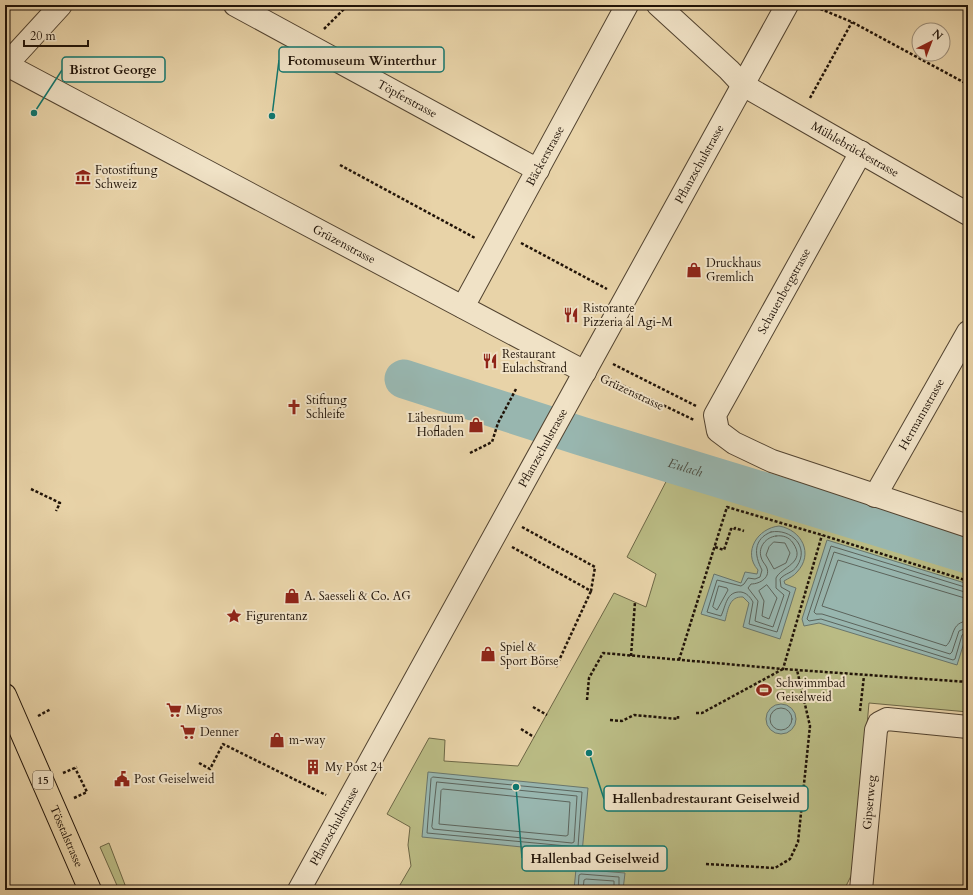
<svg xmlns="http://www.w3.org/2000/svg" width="973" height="895" viewBox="0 0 973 895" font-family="Cardo,serif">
<rect width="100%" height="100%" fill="#e8d3a8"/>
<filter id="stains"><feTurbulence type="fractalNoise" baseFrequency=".005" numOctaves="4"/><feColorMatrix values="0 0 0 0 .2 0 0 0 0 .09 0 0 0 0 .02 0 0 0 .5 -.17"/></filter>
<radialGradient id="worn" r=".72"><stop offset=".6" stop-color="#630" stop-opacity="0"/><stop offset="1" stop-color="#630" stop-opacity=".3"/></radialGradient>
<g fill="#babb84" stroke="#6d6746">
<path d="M 670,474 L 968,567 L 968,712 L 869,703 L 854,870 L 844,890 L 397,890 L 411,866 L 408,845 L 410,827 L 387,814 L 429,738 L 445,740 L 444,761 L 518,766 L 614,593 L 646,607 L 656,574 L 627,557 Z"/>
<path d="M 109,843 L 127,890 L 119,890 L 100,847 Z"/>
</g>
<g fill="#98b6af" stroke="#68756c">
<path d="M 779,526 C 802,530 814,554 797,572 C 794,576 789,578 784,581 L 785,584 L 796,588 L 780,639 L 743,627 L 749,603 L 743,597 C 729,596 728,610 725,621 L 701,614 L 714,574 L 741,583 L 745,572 L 757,574 L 758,570 C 742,552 758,528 779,526 Z"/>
<path d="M 827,540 L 968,584 L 968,630 L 957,665 L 819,623 L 804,626 L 802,619 Z"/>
<circle cx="781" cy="719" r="15"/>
<path d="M 428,772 L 588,788 L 582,853 L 422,837 Z"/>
<path d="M 576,869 L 625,873 L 623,890 L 574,890 Z"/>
</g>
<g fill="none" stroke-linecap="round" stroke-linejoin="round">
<g stroke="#5c645c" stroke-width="1">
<path d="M 771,532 C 791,528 810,547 797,566 C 793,573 785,573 780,579 L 781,587 L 790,592 L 777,632 L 749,624 L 753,602 C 750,597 747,593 741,592 C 726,591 726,606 721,616 L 707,612 L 717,580 L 741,586 L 744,584 L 748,578 L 755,579 L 760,577 L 762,570 C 754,555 753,539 771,532 Z"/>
<path d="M 776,536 C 783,535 789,537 793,543 C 807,563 781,567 776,578 L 776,588 L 784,595 L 773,627 L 755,621 L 758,601 L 748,588 L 751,584 C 760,584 772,577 766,566 C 764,563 762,561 761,557 C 758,547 766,537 776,536 Z"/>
<path d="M 774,542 L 785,543 L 790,553 L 786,563 L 774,569 L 766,555 L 769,547 Z"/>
<path d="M 767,585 L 777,598 L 769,619 L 762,616 L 764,601 L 759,591 Z"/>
<path d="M 719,586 L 727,588 L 728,590 L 717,610 L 713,607 Z"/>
<path d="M 968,588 L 831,546 L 807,619 L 809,621 L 821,619 L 953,660 L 955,659 L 962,635 L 968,632"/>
<path d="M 968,593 L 834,552 L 814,612 L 816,614 L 822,614 L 950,654 L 952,652 L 959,631 L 968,627"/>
<path d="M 968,599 L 838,560 L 822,606 L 946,646 C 955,638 950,622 968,621"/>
<circle cx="781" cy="719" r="11"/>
<path d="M 433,777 L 582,792 L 578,847 L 427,833 L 431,779 Z"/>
<path d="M 437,782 L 577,796 L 574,842 L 572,843 L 433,829 L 432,827 Z"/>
<path d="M 443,789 L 570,802 L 568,835 L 566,836 L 439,824 L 441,791 Z"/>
<path d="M 578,890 L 579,875 L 581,874 L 619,877 L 619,890"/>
<path d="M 583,890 L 584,880 L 586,879 L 614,881 L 614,890"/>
</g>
<path stroke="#98b6af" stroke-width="39" id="s1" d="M 404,379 L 581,436 L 968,554"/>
<defs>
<g id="minor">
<path id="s2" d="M 235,5 L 538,170"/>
<path id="s3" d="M 658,5 L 729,70 L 743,85 L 968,214"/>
<path id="s4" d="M 5,64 L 585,372"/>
<path d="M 7,64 L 61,5"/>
<path d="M 861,152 L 715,415 L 718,431 L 734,443 L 772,461 L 968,526"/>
<path id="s5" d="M 463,307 L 627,5"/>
<path id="s6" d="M 875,496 L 968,332"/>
<path id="s7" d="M 861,890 L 876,730 L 879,723 L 887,719 L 968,727"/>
</g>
<g id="tertiary">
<path id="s8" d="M 299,890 L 787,5"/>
</g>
<g id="primary">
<path id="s9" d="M 5,695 L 90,890"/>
</g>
</defs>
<use href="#minor" stroke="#524330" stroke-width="24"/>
<use href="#tertiary" stroke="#524330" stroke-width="24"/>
<use href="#primary" stroke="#201308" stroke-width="24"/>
<g stroke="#201308" stroke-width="2.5" stroke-dasharray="3 2" stroke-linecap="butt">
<path d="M 811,5 L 852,22 L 965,83"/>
<path d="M 324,29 L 348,5"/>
<path d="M 810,98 L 852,22"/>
<path d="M 340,165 L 475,238"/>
<path d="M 521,243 L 607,289"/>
<path d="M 613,364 L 696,406"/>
<path d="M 605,377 L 694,420"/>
<path d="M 470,453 L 492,442 L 498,423 L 516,389"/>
<path d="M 31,489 L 60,503 L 56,511"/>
<path d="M 512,547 L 591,591 L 595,567 L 522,527"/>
<path d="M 715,547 L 724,550 L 731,529 L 734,530 L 735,528 L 744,531"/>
<path d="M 631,656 L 635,602"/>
<path d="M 679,660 L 727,507 L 822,535 L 968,581"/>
<path d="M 556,667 L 591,591"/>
<path d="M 587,700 L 589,678 L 603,653 L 783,669 L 822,535"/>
<path d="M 533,707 L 547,715"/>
<path d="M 860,711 L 864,676"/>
<path d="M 696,713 L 702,713 L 783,669 L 968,682"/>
<path d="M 38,716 L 51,709"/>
<path d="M 610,720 L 622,721 L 634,715 L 678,719 L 678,716"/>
<path d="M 521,729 L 534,737"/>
<path d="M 199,763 L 210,769 L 223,744 L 326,795"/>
<path d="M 63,773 L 77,767"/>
<path d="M 74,798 L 87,792 L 75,768"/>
<path d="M 706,864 L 775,868 L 790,859 L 798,842 L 810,726 L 797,670"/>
</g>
<use href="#minor" stroke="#f0e2c6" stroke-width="22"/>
<use href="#tertiary" stroke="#f0e2c6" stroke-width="22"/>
<use href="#primary" stroke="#e8d3a8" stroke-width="22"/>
</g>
<defs>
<symbol id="museum-bare" viewBox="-9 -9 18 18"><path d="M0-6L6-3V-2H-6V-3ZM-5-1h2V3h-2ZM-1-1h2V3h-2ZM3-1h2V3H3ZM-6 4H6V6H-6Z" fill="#8f2418" stroke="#f0e2c6" stroke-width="2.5" paint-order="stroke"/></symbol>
<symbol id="shop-bare" viewBox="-9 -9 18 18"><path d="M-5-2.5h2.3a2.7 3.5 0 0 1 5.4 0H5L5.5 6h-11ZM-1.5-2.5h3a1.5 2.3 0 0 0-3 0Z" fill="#8f2418" stroke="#f0e2c6" stroke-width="2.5" paint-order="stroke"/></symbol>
<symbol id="restaurant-bare" viewBox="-9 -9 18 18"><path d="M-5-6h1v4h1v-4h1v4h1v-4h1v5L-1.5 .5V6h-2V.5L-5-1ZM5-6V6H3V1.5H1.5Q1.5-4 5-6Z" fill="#8f2418" stroke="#f0e2c6" stroke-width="2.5" paint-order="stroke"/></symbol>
<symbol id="church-bare" viewBox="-9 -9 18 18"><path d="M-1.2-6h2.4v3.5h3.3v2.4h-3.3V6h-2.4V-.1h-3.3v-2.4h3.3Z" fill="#8f2418" stroke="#f0e2c6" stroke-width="2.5" paint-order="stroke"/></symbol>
<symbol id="sight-bare" viewBox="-9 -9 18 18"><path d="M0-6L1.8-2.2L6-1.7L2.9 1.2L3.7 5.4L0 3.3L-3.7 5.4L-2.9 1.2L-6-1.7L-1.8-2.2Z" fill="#8f2418" stroke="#f0e2c6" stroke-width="2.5" paint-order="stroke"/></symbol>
<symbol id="stadium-bare" viewBox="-9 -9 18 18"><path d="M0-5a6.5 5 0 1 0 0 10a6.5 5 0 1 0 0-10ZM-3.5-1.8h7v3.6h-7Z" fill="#8f2418" stroke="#f0e2c6" stroke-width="2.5" paint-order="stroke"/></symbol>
<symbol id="supermarket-bare" viewBox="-9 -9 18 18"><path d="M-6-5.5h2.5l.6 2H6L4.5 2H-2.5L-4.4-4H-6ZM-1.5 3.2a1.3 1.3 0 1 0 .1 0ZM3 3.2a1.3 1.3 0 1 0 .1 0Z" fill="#8f2418" stroke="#f0e2c6" stroke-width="2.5" paint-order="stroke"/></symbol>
<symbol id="building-bare" viewBox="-9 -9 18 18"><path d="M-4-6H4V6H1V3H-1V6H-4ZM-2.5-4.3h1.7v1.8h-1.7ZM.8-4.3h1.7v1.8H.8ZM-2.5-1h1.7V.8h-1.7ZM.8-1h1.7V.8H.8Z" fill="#8f2418" stroke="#f0e2c6" stroke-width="2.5" paint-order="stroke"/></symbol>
<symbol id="civic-bare" viewBox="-9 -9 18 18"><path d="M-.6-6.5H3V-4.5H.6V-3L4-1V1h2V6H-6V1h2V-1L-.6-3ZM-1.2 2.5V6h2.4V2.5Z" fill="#8f2418" stroke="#f0e2c6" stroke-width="2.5" paint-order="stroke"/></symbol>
</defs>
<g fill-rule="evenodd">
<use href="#museum-bare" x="72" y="166" width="22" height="22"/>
<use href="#shop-bare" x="683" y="259" width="22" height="22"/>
<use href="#restaurant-bare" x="560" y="304" width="22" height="22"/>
<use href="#restaurant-bare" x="479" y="350" width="22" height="22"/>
<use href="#church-bare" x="283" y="396" width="22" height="22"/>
<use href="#shop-bare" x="465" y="414" width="22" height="22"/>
<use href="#shop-bare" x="281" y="585" width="22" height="22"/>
<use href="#sight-bare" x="223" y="605" width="22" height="22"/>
<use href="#shop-bare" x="477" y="643" width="22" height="22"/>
<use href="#stadium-bare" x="753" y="679" width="22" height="22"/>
<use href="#supermarket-bare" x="163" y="699" width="22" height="22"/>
<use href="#supermarket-bare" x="177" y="721" width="22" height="22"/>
<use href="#shop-bare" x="266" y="729" width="22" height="22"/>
<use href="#building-bare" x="302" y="756" width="22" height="22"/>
<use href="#civic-bare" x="111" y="768" width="22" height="22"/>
</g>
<g text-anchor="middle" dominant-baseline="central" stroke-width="4" stroke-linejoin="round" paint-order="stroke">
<rect fill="#f0e2c6" stroke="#5e5141" stroke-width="1" x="33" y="771" width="20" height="18" rx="3"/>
<g font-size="11" font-weight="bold" fill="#201308">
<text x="43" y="780">15</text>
</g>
<g font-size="12" fill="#201308" stroke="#f0e2c6">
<text stroke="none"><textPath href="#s2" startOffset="196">Töpferstrasse</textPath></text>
<text stroke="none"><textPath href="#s3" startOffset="246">Mühlebrückestrasse</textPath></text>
<text stroke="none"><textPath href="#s5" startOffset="172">Bäckerstrasse</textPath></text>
<text stroke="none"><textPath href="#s8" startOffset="829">Pflanzschulstrasse</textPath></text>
<text stroke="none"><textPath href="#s4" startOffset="384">Grüzenstrasse</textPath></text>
<text transform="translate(784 291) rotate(-61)">Schauenbergstrasse</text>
<text transform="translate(632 392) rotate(25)">Grüzenstrasse</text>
<text stroke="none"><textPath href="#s6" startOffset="94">Hermannstrasse</textPath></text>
<text stroke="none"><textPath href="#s8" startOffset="505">Pflanzschulstrasse</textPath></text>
<text stroke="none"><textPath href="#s7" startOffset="88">Gipserweg</textPath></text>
<text stroke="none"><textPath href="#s8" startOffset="73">Pflanzschulstrasse</textPath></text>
<text stroke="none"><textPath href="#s9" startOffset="154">Tösstalstrasse</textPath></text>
</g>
<g font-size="12" fill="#201308" stroke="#f0e2c6" text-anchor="start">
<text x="95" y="170">Fotostiftung<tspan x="95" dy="14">Schweiz</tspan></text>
<text x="706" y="263">Druckhaus<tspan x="706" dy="14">Gremlich</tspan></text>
<text x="583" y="308">Ristorante<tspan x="583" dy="14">Pizzeria al Agi-M</tspan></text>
<text x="502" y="354">Restaurant<tspan x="502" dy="14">Eulachstrand</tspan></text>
<text x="306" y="400">Stiftung<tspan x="306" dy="14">Schleife</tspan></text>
<text x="464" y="418" text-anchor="end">Läbesruum<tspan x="464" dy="14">Hofladen</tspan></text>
<text x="304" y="596">A. Saesseli &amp; Co. AG</text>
<text x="246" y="616">Figurentanz</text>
<text x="500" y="647">Spiel &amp;<tspan x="500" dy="14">Sport Börse</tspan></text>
<text x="776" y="683">Schwimmbad<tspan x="776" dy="14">Geiselweid</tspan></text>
<text x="186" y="710">Migros</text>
<text x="200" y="732">Denner</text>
<text x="289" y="740">m-way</text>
<text x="325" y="767">My Post 24</text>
<text x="134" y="779">Post Geiselweid</text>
</g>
<g font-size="13" font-style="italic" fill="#4a4c42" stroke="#f0e2c6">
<text stroke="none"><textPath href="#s1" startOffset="295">Eulach</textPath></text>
</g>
</g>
<path fill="none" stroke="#0f766e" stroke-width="1.5" d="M272 116L279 60M34 113L62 70M589 753L604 799M516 787L522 858"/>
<g fill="#0f766e" stroke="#f0e2c6" stroke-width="1.5">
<circle cx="272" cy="116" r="4"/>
<circle cx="34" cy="113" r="4"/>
<circle cx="589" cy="753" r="4"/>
<circle cx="516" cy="787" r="4"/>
</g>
<g fill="#f0e2c6" stroke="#0f766e" stroke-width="1.5">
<rect x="279" y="47" width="165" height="25" rx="4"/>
<rect x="62" y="57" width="103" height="25" rx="4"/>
<rect x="604" y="786" width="204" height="25" rx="4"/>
<rect x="522" y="846" width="145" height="25" rx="4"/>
</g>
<g font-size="13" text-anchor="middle" font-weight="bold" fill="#201308">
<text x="362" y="65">Fotomuseum Winterthur</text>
<text x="113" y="74">Bistrot George</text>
<text x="706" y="803">Hallenbadrestaurant Geiselweid</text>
<text x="595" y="863">Hallenbad Geiselweid</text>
</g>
<rect width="973" height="895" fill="none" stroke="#e8d3a8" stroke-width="20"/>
<rect x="6" y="6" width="961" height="883" fill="none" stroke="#201308" stroke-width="2"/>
<rect x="10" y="10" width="953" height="875" fill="none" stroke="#201308"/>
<g transform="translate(931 42) rotate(42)"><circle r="19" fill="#f0e2c6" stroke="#9d8f7a"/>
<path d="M0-3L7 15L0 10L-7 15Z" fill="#8f2418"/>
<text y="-6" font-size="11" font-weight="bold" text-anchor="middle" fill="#201308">N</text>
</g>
<path d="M24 40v6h64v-6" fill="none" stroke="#201308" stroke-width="2"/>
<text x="30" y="40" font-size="12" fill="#201308" stroke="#f0e2c6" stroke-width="3" paint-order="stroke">20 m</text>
<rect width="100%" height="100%" filter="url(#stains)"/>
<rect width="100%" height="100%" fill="url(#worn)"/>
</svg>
